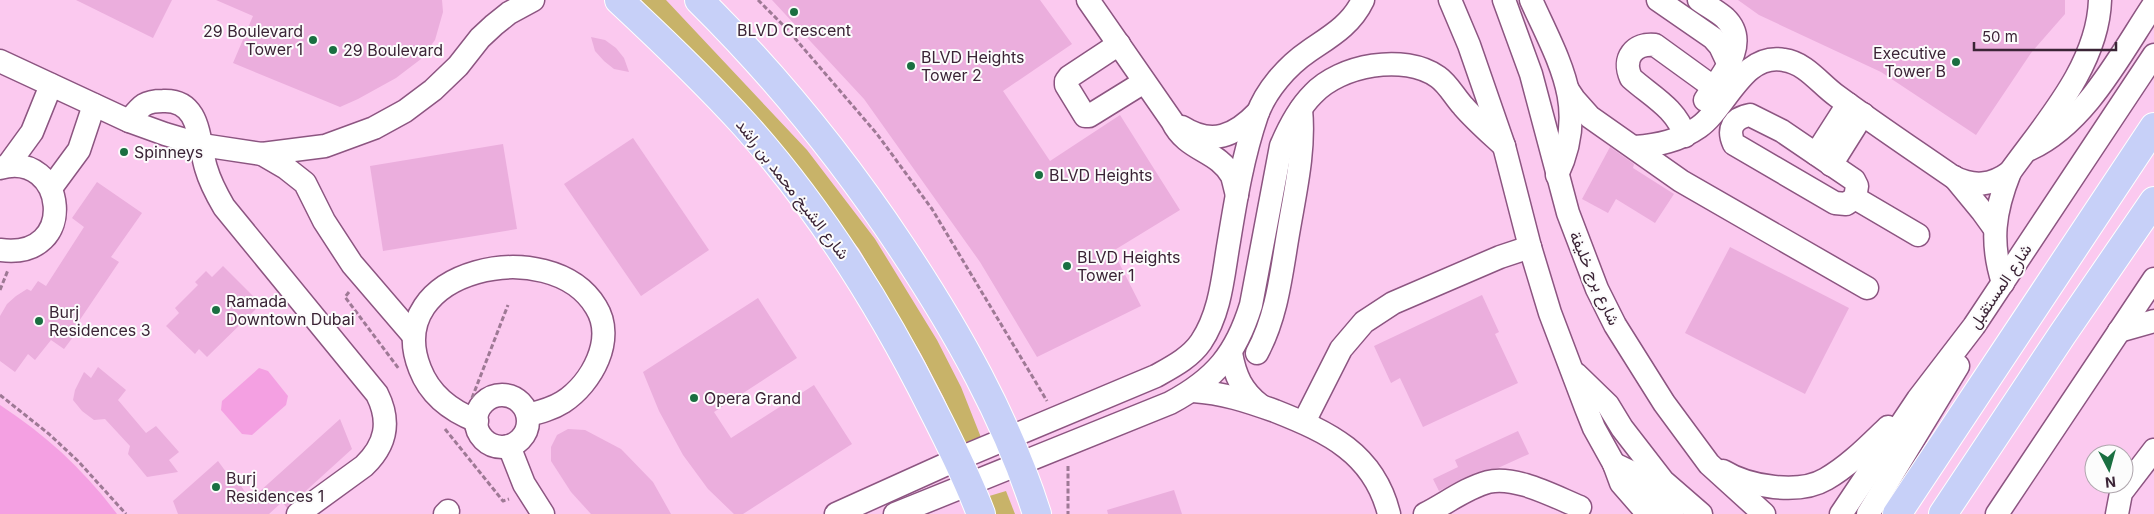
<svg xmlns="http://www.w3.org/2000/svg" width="2154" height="514" viewBox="0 0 2154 514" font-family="Inter,Vazirmatn,sans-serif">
<rect width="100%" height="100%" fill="#fbc9ef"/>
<g fill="#c8b369">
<path d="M 641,0 L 666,0 L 807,150 L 875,239 L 937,340 L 961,387 L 984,445 L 966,451 L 944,398 L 921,354 L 859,249 L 825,206 Z"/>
<path d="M 1006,491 L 1015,514 L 994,514 L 986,497 Z"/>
</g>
<g fill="#f4a0e2">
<path d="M 259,368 L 268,371 L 288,396 L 286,405 L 252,435 L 242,434 L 221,410 L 222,401 Z"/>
<path d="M 0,405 C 46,435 84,470 117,514 L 0,514 Z"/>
</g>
<g fill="#ebaedd">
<path d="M 76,0 L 172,0 L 153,38 Z"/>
<path d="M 216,0 L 442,0 L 443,12 L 435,40 L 421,59 L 396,78 L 358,99 L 340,107 L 233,63 L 253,16 Z"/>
<path d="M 772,0 L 1040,0 L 1072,44 L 1003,91 L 1050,161 L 1120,115 L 1180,210 L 1113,251 L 1141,306 L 1037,357 L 980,262 L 864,99 Z"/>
<path d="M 1738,0 L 2065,0 L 2065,14 L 2031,53 L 1976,135 L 1881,72 L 1759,15 Z"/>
<path d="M 591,37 L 605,40 L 616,48 L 624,58 L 629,72 L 614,69 L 604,61 L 595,51 Z"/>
<path d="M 633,138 L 709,250 L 641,296 L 564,184 Z"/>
<path d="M 503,144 L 517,229 L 383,251 L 370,166 Z"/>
<path d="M 1610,147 L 1634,164 L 1633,168 L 1674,194 L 1655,223 L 1616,199 L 1608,213 L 1582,199 Z"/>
<path d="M 97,182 L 142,213 L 111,257 L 119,262 L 75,327 L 79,329 L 64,349 L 51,340 L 35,360 L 28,354 L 15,372 L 0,361 L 0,316 L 7,304 L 16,296 L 27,289 L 31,291 L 38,281 L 46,286 L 84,227 L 72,218 Z"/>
<path d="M 1730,247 L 1849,308 L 1805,394 L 1685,333 Z"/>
<path d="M 223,266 L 261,304 L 207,357 L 199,349 L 195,354 L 166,326 L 179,313 L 175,308 L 198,285 L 195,282 L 206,271 L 212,277 Z"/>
<path d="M 1482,295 L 1499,332 L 1495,334 L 1518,383 L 1423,427 L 1400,378 L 1391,383 L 1374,346 Z"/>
<path d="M 758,298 L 797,358 L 714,412 L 731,438 L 814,385 L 852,444 L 743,514 L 734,514 L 708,489 L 683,455 L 659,411 L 643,372 Z"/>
<path d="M 98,367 L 126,390 L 118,400 L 146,433 L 156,426 L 179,452 L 169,460 L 178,472 L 147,477 L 128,454 L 130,446 L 105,419 L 94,420 L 82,411 L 73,400 L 75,390 L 84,372 L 91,378 Z"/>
<path d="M 340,419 L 352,449 L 287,508 L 282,502 L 269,514 L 178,514 L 173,501 L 218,461 L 229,476 L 233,473 L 250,500 Z"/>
<path d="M 568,429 L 585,430 L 621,449 L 653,482 L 671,514 L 591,514 L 571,492 L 551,461 L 551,447 L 557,435 Z"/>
<path d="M 1518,431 L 1529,454 L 1498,468 L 1475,473 L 1439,491 L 1433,479 L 1458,467 L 1455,460 Z"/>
<path d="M 1174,490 L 1182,514 L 1108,514 L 1107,510 Z"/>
</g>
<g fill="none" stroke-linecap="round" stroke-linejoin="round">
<defs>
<g id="minor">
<path d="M 1088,0 L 1172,121 C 1187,152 1217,149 1232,176 C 1234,182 1235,189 1237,195"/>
<path d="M 1450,0 L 1469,45 L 1504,146 L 1530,247 L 1550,313 L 1586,408 L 1594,428 L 1614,464 L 1621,483 L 1648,514"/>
<path d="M 1504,0 L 1531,74 L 1568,213 L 1597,289 L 1615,325 L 1664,403 L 1709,464 L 1764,514"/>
<path d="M 1531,0 C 1559,62 1589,108 1557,175"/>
<path d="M 1658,0 L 1713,38 L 1720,46 L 1729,65"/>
<path d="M 1699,0 C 1707,6 1717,11 1725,18 C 1752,44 1720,77 1705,100"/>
<path d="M 1119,44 L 1069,77 L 1066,81 L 1066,85 L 1085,116 L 1089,116 L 1144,82"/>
<path d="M 0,61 L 129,121 L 165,134 L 202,145 L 262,154 L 325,146 L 374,128 L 405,111 L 433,90 L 458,66 L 480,38 L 494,25 L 509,13 L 533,0"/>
<path d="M 1568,90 L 1574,99 L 1590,117 L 1681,181 L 1867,288"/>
<path d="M 1750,115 L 1782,131 L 1854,180 L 1857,186 L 1855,198 L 1846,204 L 1835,203 L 1734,144 C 1727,129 1733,118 1750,115 Z"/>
<path d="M 129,121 C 141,106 144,101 163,101 C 202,99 198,143 206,168 C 210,182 217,195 224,207 L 377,394 C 391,422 386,445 364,466 L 298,514"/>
<path d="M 1182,127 C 1212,146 1235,136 1258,112"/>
<path d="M 1685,136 C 1676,108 1651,96 1631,78 C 1622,58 1634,43 1655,45 L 1713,87"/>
<path d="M 1635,147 C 1658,145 1679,141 1699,127 C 1727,107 1743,52 1784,60 C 1806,63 1820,84 1837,96 C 1875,124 1914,150 1953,177 C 1974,187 1991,186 2010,172"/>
<path d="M 2030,149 C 2086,123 2120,55 2154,4"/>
<path d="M 262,154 L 286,168 L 305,183 L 324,221 L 352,264 L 413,335"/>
<path d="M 1816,154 L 1848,104"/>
<path d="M 8,165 L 32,132 L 51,85"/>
<path d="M 1831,165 L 1863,114"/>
<path d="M 0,168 C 66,149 80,261 0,250"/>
<path d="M 1954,177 L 1982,211 L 1995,229"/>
<path d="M 51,188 L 79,150 L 94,105"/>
<path d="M 1855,198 L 1918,235"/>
<path d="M 2003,283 C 1990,242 1994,212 2010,172 C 2046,122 2098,65 2100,0"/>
<path d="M 2119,331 L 2154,321"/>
<path d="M 1231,353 C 1235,376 1242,391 1260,405"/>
<path d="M 1257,353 C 1277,316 1281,275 1288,234 C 1295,192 1305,151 1301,109"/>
<path d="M 1576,374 L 1608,405 L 1622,428 L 1663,481 L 1701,514"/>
<path d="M 1193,391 C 1223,393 1247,401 1275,411 C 1328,432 1374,453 1389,514"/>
<circle cx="502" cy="421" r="26"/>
<path d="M 477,421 C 451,411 430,395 420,369 C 380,269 551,232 596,307 C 616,339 592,383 563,402 C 552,409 540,412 528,415"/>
<path d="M 1304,422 L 1341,349 L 1364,322 L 1393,303 L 1500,257 L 1530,247"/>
<path d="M 509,446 L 524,484 L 543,514"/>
<path d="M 1614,464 L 1637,475 L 1673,514"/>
<path d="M 1723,471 C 1749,487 1799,495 1826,479 C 1850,465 1868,446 1888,427"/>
<path d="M 445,514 L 448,511"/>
<path d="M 836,514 L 958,459 L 1156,376 C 1172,367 1190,358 1201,342 C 1221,312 1223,275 1229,241 C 1236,198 1243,156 1257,115 C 1266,90 1287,66 1309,51 C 1331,36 1351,25 1363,0"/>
<path d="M 895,514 L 1170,403 C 1215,379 1236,354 1251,305 L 1281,146 C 1289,127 1298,109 1313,94 C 1340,65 1404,53 1438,77 C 1448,84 1454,96 1463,106 C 1475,120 1490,133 1504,146"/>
<path d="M 1425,514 C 1445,504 1466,488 1488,482 C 1515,475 1555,497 1580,507"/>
<path d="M 1841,514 L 1918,399 L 1974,326 L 2154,55"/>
<path d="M 1868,514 L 1958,366"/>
<path d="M 1997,514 L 2154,279"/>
<path d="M 2117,514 L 2121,493 L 2154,450"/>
</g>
<g id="major">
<path d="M 619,0 C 662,40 705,81 745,125 C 821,210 881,306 932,408 C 950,443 967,477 981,514"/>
<path d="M 699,0 C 776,76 843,159 902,248 C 957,331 1007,419 1037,514"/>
<path d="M 1897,514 L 2154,127"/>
<path d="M 1943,514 L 2062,335 L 2154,201"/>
</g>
</defs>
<use href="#minor" stroke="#8c5581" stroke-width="25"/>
<use href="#major" stroke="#fff" stroke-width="30"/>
<g stroke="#9e7995" stroke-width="3" stroke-dasharray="5 2.5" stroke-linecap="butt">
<path d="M 758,0 L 787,29 L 877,134 L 932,209 L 1047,401"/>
<path d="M 0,290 L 8,270"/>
<path d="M 349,292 L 345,297 L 399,369"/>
<path d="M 0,395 L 49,434 L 78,461 L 126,514"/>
<path d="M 472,398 L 508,305"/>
<path d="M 445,429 L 503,501 L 509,499"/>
<path d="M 1068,466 L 1068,514"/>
</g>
<use href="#minor" stroke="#fff" stroke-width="22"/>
<use href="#major" stroke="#c7d0f8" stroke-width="28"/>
</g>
<g fill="#1a6f41" stroke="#fcfcfc" stroke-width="2">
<circle cx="794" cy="12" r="5"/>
<circle cx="313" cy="40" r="5"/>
<circle cx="333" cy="50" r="5"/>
<circle cx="1956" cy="62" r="5"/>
<circle cx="911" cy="66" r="5"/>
<circle cx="124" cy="152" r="5"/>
<circle cx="1039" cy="175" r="5"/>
<circle cx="1067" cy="266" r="5"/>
<circle cx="216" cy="310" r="5"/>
<circle cx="39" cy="321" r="5"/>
<circle cx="694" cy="398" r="5"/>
<circle cx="216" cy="487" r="5"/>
</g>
<g text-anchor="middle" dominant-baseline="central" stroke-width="4" stroke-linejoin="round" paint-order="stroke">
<g font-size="16" fill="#3b2436" stroke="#fcfcfc" text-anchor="start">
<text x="794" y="30" text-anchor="middle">BLVD Crescent</text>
<text x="303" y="31" text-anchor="end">29 Boulevard<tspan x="303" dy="18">Tower 1</tspan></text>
<text x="343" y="50">29 Boulevard</text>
<text x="1946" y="53" text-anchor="end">Executive<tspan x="1946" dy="18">Tower B</tspan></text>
<text x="921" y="57">BLVD Heights<tspan x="921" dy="18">Tower 2</tspan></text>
<text x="134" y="152">Spinneys</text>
<text x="1049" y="175">BLVD Heights</text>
<text x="1077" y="257">BLVD Heights<tspan x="1077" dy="18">Tower 1</tspan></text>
<text x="226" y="301">Ramada<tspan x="226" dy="18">Downtown Dubai</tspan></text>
<text x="49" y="312">Burj<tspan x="49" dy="18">Residences 3</tspan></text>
<text x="704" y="398">Opera Grand</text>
<text x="226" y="478">Burj<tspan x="226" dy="18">Residences 1</tspan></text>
</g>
<g font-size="16" fill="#3b2436" stroke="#fcfcfc">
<text transform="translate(793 189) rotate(52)">شارع الشيخ محمد بن راشد</text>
<text transform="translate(1595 278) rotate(66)">شارع برج خليفة</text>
<text transform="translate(2000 286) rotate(-56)">شارع المستقبل</text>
</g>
</g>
<g transform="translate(2109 469) rotate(174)"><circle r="24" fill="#fcfcfc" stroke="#afa6ad"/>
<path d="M0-4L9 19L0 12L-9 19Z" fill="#1a6f41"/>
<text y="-8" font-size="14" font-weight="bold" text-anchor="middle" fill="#3b2436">N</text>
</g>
<path d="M1974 42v8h142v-8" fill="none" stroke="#3b2436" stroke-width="2.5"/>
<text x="1982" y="42" font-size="15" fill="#3b2436" stroke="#fcfcfc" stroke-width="4" paint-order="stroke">50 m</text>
</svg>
